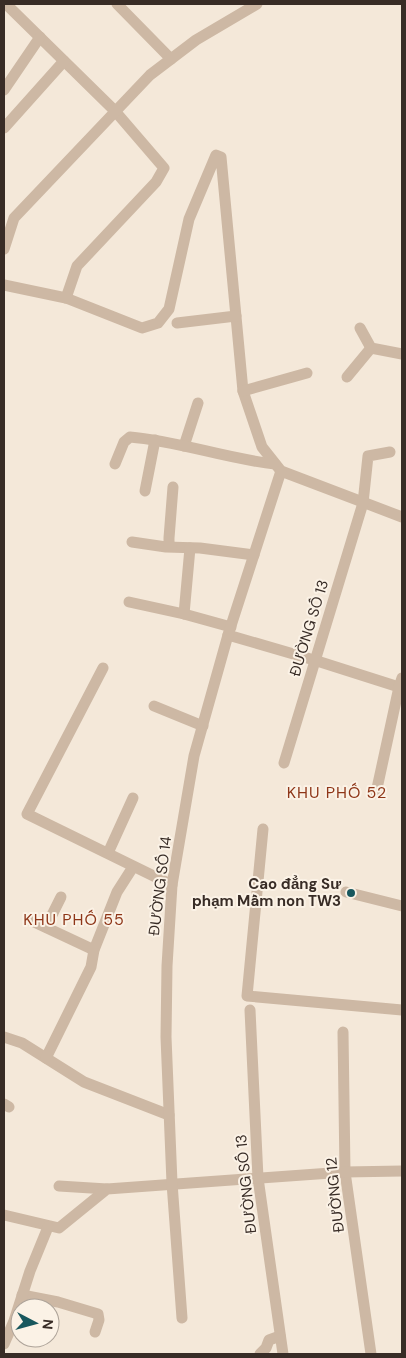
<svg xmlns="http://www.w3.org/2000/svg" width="406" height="1358" viewBox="0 0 406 1358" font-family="'DM Sans',sans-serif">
<rect width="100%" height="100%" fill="#f4e8d9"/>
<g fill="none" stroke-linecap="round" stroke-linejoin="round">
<g stroke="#cdb8a4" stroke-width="11">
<path d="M 6,4 L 115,111 L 164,168 L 156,182 L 77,266 L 66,298"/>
<path d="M 117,4 L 171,59"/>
<path d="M 4,90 L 40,37"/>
<path d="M 4,128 L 64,61"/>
<path d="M 4,249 L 14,218 L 150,75 L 196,40 L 257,4"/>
<path d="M 4,285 L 66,298 L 142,328 L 158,323 L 169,309 L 189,219 L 216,155 L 221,157 L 243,391 L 262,447 L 281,471 L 402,517"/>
<path d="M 177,323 L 236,316"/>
<path d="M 360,328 L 371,348 L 402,354"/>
<path d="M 347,377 L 371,348"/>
<path d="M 243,391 L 307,373"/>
<path d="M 184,446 L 198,403"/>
<path d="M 115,464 L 124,442 L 130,437 C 179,441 226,459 275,464"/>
<path d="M 145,491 L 155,440"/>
<path d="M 132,542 L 166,547 L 200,548 L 254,555"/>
<path d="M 171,546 L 169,544 L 169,538 L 173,487"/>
<path d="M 129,602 L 184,614 L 231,627"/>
<path d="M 184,614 L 190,548"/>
<path d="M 228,635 L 314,660 L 402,688"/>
<path d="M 103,668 L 27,814 L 172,885"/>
<path d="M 154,706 L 203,726"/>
<path d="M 284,763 L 363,503 L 368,456 L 390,452"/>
<path d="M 376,793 L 399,687 L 402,678"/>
<path d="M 263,829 L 247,996 L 402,1010"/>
<path d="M 108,853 L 133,798"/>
<path d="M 346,892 L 402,906"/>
<path d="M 30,920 L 94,950"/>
<path d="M 46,927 L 61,897"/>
<path d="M 250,1010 L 258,1178 L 283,1354"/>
<path d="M 343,1032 L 345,1172 L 371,1354"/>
<path d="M 4,1037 L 22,1043 L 84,1082 L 169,1115"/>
<path d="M 46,1058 L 91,967 L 94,950 L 117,892 L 133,867"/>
<path d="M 4,1104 L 9,1107"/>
<path d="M 59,1186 L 107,1189"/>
<path d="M 4,1215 L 59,1228 L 107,1189 L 345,1172 L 402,1171"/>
<path d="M 22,1295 L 58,1302 L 98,1314 L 99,1320 L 95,1332"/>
<path d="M 182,1318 L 172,1183 L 166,1037 L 167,966 L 172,885 L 194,756 L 228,635 L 281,471"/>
<path d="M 4,1344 L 14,1321 L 30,1271 L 48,1227"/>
<path d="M 260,1354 L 266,1348 L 269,1340 L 280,1336"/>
</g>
</g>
<circle fill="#18575d" stroke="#fbf2e6" stroke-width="2" cx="351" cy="893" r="5"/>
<g text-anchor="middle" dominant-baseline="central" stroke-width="4" stroke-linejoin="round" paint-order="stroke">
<g font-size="15" fill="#382c26" stroke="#fbf2e6">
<text transform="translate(309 628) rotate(-73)">ĐƯỜNG SỐ 13</text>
<text transform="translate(160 886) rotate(-83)">ĐƯỜNG SỐ 14</text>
<text transform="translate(246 1184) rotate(-96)">ĐƯỜNG SỐ 13</text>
<text transform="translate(335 1195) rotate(-96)">ĐƯỜNG 12</text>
</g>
<g font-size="15" font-weight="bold" fill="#382c26" stroke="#fbf2e6" text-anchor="end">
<text x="341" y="884">Cao đẳng Sư<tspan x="341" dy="17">phạm Mầm non TW3</tspan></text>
</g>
<g font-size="16" letter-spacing="1" fill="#8e3618" stroke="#fbf2e6">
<text x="337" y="792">KHU PHỐ 52</text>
<text x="74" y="919">KHU PHỐ 55</text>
</g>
</g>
<rect width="406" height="1358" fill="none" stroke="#382c26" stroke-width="10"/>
<g transform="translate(35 1323) rotate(96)"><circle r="24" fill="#fbf2e6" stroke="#ada399"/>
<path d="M0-4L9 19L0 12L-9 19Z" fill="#18575d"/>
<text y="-8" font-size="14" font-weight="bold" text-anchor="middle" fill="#382c26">N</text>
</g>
</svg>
